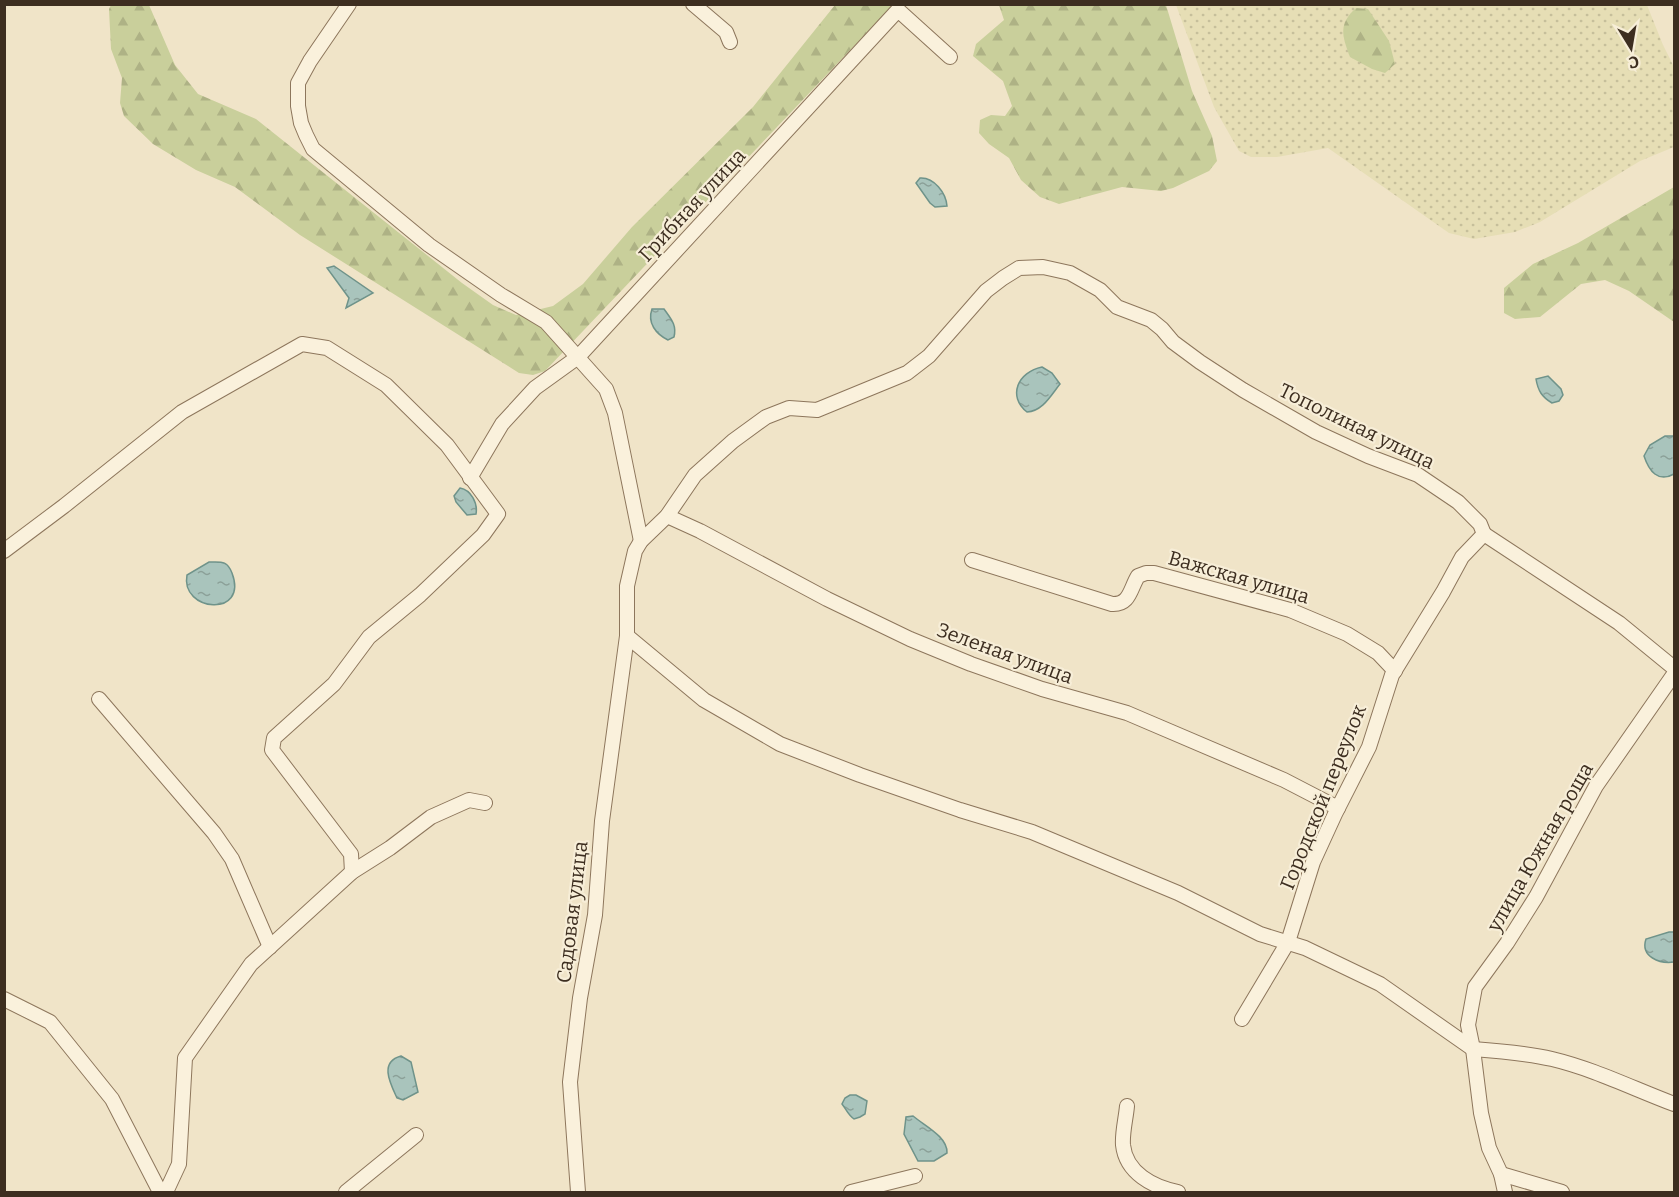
<svg xmlns="http://www.w3.org/2000/svg" width="1679" height="1197" viewBox="0 0 1679 1197" font-family="Bitter,serif">
<defs>
<pattern id="farmland-dots" width="8" height="8" patternUnits="userSpaceOnUse" patternTransform="scale(1.5)"><rect width="8" height="8" fill="#e6deb5"/><path d="M2 2h.1M6 6h.1" fill="none" stroke="#c6bf9b" stroke-width="1.8" stroke-linecap="round"/></pattern>
<pattern id="forest-firs" width="22" height="20" patternUnits="userSpaceOnUse" patternTransform="scale(1.5)"><rect width="22" height="20" fill="#c9cf9b"/><path d="M5 1l3.5 6h-7zM16 11l3.5 6h-7z" fill="#aeb285"/></pattern>
<pattern id="water-ripples" width="26" height="14" patternUnits="userSpaceOnUse" patternTransform="scale(1.5)"><rect width="26" height="14" fill="#a9c4bc"/><path d="M2 4q2-2 4 0t4 0M15 11q2-2 4 0t4 0" fill="none" stroke="#8ba098"/></pattern>
</defs>
<rect width="100%" height="100%" fill="#f0e4c8"/>
<path fill="url(#farmland-dots)" d="M 1176,5 L 1647,5 L 1663,45 L 1674,67 L 1674,147 L 1640,161 L 1540,222 L 1515,232 L 1474,239 L 1449,233 L 1328,148 L 1277,157 L 1251,157 L 1239,151 L 1214,107 Z"/>
<g fill="url(#forest-firs)">
<path d="M 111,5 L 149,5 L 175,65 L 198,94 L 256,119 L 462,283 L 493,305 L 516,315 L 553,306 L 583,284 L 632,227 L 753,107 L 835,5 L 893,5 L 545,371 L 533,375 L 519,373 L 300,235 L 235,187 L 196,170 L 153,144 L 124,116 L 120,103 L 122,78 L 111,49 L 109,9 Z"/>
<path d="M 999,5 L 1166,5 L 1192,91 L 1212,136 L 1217,161 L 1209,171 L 1173,188 L 1161,191 L 1122,187 L 1059,204 L 1040,197 L 1021,180 L 1009,158 L 989,144 L 979,133 L 980,120 L 991,115 L 1005,116 L 1012,106 L 1003,81 L 973,56 L 976,44 L 1004,20 Z"/>
<path d="M 1356,8 L 1368,9 L 1389,41 L 1395,64 L 1385,73 L 1372,69 L 1350,57 C 1342,36 1338,24 1356,8 Z"/>
<path d="M 1674,187 L 1674,322 L 1629,291 L 1605,280 L 1581,284 L 1540,317 L 1515,319 L 1504,313 L 1504,288 L 1533,264 L 1578,243 Z"/>
</g>
<g fill="url(#water-ripples)" stroke="#6f938a" stroke-width="1.5">
<path d="M 920,178 C 934,177 946,193 947,206 L 935,207 L 930,203 L 916,183 Z"/>
<path d="M 334,266 L 373,293 L 346,308 L 349,298 L 327,268 Z"/>
<path d="M 652,309 L 664,309 C 671,319 677,325 674,337 L 668,340 C 656,334 647,323 652,309 Z"/>
<path d="M 1042,367 L 1052,373 L 1060,384 C 1051,395 1043,411 1027,412 C 1007,396 1018,372 1042,367 Z"/>
<path d="M 1548,376 L 1561,389 L 1563,395 L 1559,401 L 1552,403 C 1542,397 1538,391 1536,379 Z"/>
<path d="M 1665,436 L 1674,436 L 1674,474 C 1658,483 1649,471 1644,456 L 1650,445 Z"/>
<path d="M 460,488 C 471,490 478,503 476,514 L 467,515 L 456,502 L 454,496 Z"/>
<path d="M 209,562 C 221,562 227,560 232,573 C 249,618 180,612 187,575 Z"/>
<path d="M 1669,932 L 1674,932 L 1674,962 C 1660,964 1640,957 1646,939 Z"/>
<path d="M 401,1056 L 411,1062 L 418,1092 L 403,1100 L 397,1098 C 390,1083 379,1062 401,1056 Z"/>
<path d="M 850,1095 L 856,1095 L 867,1101 L 865,1114 L 860,1117 L 854,1119 C 848,1115 846,1109 842,1104 L 845,1098 Z"/>
<path d="M 913,1116 C 925,1126 948,1137 947,1153 L 934,1161 L 918,1161 L 904,1134 L 906,1117 Z"/>
</g>
<g fill="none" stroke-linecap="round" stroke-linejoin="round">
<defs>
<g id="street">
<path d="M 349,4 L 310,61 L 298,83 L 298,106 L 301,123 L 306,135 L 313,149 L 429,245 L 501,295 L 546,322 L 606,389 L 615,413 L 641,541"/>
<path d="M 693,4 L 726,32 L 730,42"/>
<path d="M 470,478 L 502,424 L 535,388 L 578,357 L 898,10 L 950,57"/>
<path d="M 667,516 L 700,531 L 827,599 L 910,639 L 971,664 L 1042,689 L 1127,713 L 1284,780 L 1338,808"/>
<path d="M 1484,534 L 1619,623 L 1674,668"/>
<path d="M 4,551 L 64,506 L 182,412 L 302,344 L 327,348 L 386,385 L 447,445 L 498,514 L 483,535 L 420,595 L 369,637 L 334,684 L 274,738 L 272,750 L 351,854 L 352,872"/>
<path d="M 972,560 L 1112,604 C 1130,605 1130,589 1138,576 L 1146,573 L 1154,573 L 1290,610 L 1347,634 L 1378,653 L 1395,671"/>
<path d="M 627,636 L 704,700 L 780,744 L 860,775 L 960,810 L 1032,832 L 1178,893 L 1260,934 L 1305,948 L 1380,984 L 1473,1049"/>
<path d="M 99,699 L 214,833 L 232,859 L 270,947"/>
<path d="M 4,999 L 50,1022 L 112,1099 L 160,1192"/>
<path d="M 1242,1019 L 1288,942 L 1313,862 L 1335,814 L 1369,747 L 1392,675 L 1443,592 L 1462,557 L 1484,534"/>
<path d="M 1473,1049 C 1500,1051 1526,1053 1552,1059 C 1594,1069 1634,1089 1674,1104"/>
<path d="M 1127,1106 C 1126,1118 1122,1133 1123,1145 C 1126,1173 1153,1187 1178,1192"/>
<path d="M 1501,1174 L 1562,1192"/>
<path d="M 166,1192 L 179,1164 L 185,1058 L 251,964 L 352,872 L 390,848 L 431,817 L 469,800 L 485,803"/>
<path d="M 346,1192 L 416,1135"/>
<path d="M 578,1192 L 570,1082 L 580,998 L 595,915 L 602,821 L 627,636 L 627,586 L 635,551 L 641,541 L 667,516 L 695,475 L 733,441 L 766,417 L 789,408 L 817,410 L 907,373 L 929,356 L 986,291 L 1003,278 L 1019,268 L 1043,267 L 1070,273 L 1100,290 L 1117,307 L 1151,320 L 1162,329 L 1173,342 L 1200,362 L 1243,390 L 1316,432 L 1368,456 L 1418,475 L 1458,502 L 1480,524 L 1484,534"/>
<path d="M 851,1192 L 915,1176"/>
<path d="M 1505,1192 L 1501,1174 L 1489,1148 L 1481,1113 L 1473,1049 L 1468,1025 L 1475,987 L 1507,943 L 1536,897 L 1596,786 L 1674,674"/>
</g>
</defs>
<use href="#street" stroke="#8d765c" stroke-width="16"/>
<use href="#street" stroke="#faf1dc" stroke-width="14"/>
</g>
<g text-anchor="middle" dominant-baseline="central" stroke-width="4.5" stroke-linejoin="round" paint-order="stroke">
<g font-size="20" fill="#3d2e20" stroke="#f7eed8">
<text transform="translate(692 205) rotate(-47)">Грибная улица</text>
<text transform="translate(1357 426) rotate(26)">Тополиная улица</text>
<text transform="translate(1239 577) rotate(16)">Важская улица</text>
<text transform="translate(1005 653) rotate(20)">Зеленая улица</text>
<text transform="translate(1323 797) rotate(-68)">Городской переулок</text>
<text transform="translate(1540 847) rotate(-60)">улица Южная роща</text>
<text transform="translate(572 912) rotate(-83)">Садовая улица</text>
</g>
</g>
<rect width="1679" height="1197" fill="none" stroke="#3d2e20" stroke-width="12"/>
<g transform="translate(1631 48) rotate(169)" stroke="#f7eed8" stroke-width="4.5" paint-order="stroke">
<path d="M0-4.5L10 22L0 15L-10 22Z" fill="#3d2e20"/>
<text y="-9" font-size="16" font-weight="bold" text-anchor="middle" fill="#3d2e20">С</text>
</g>
</svg>
